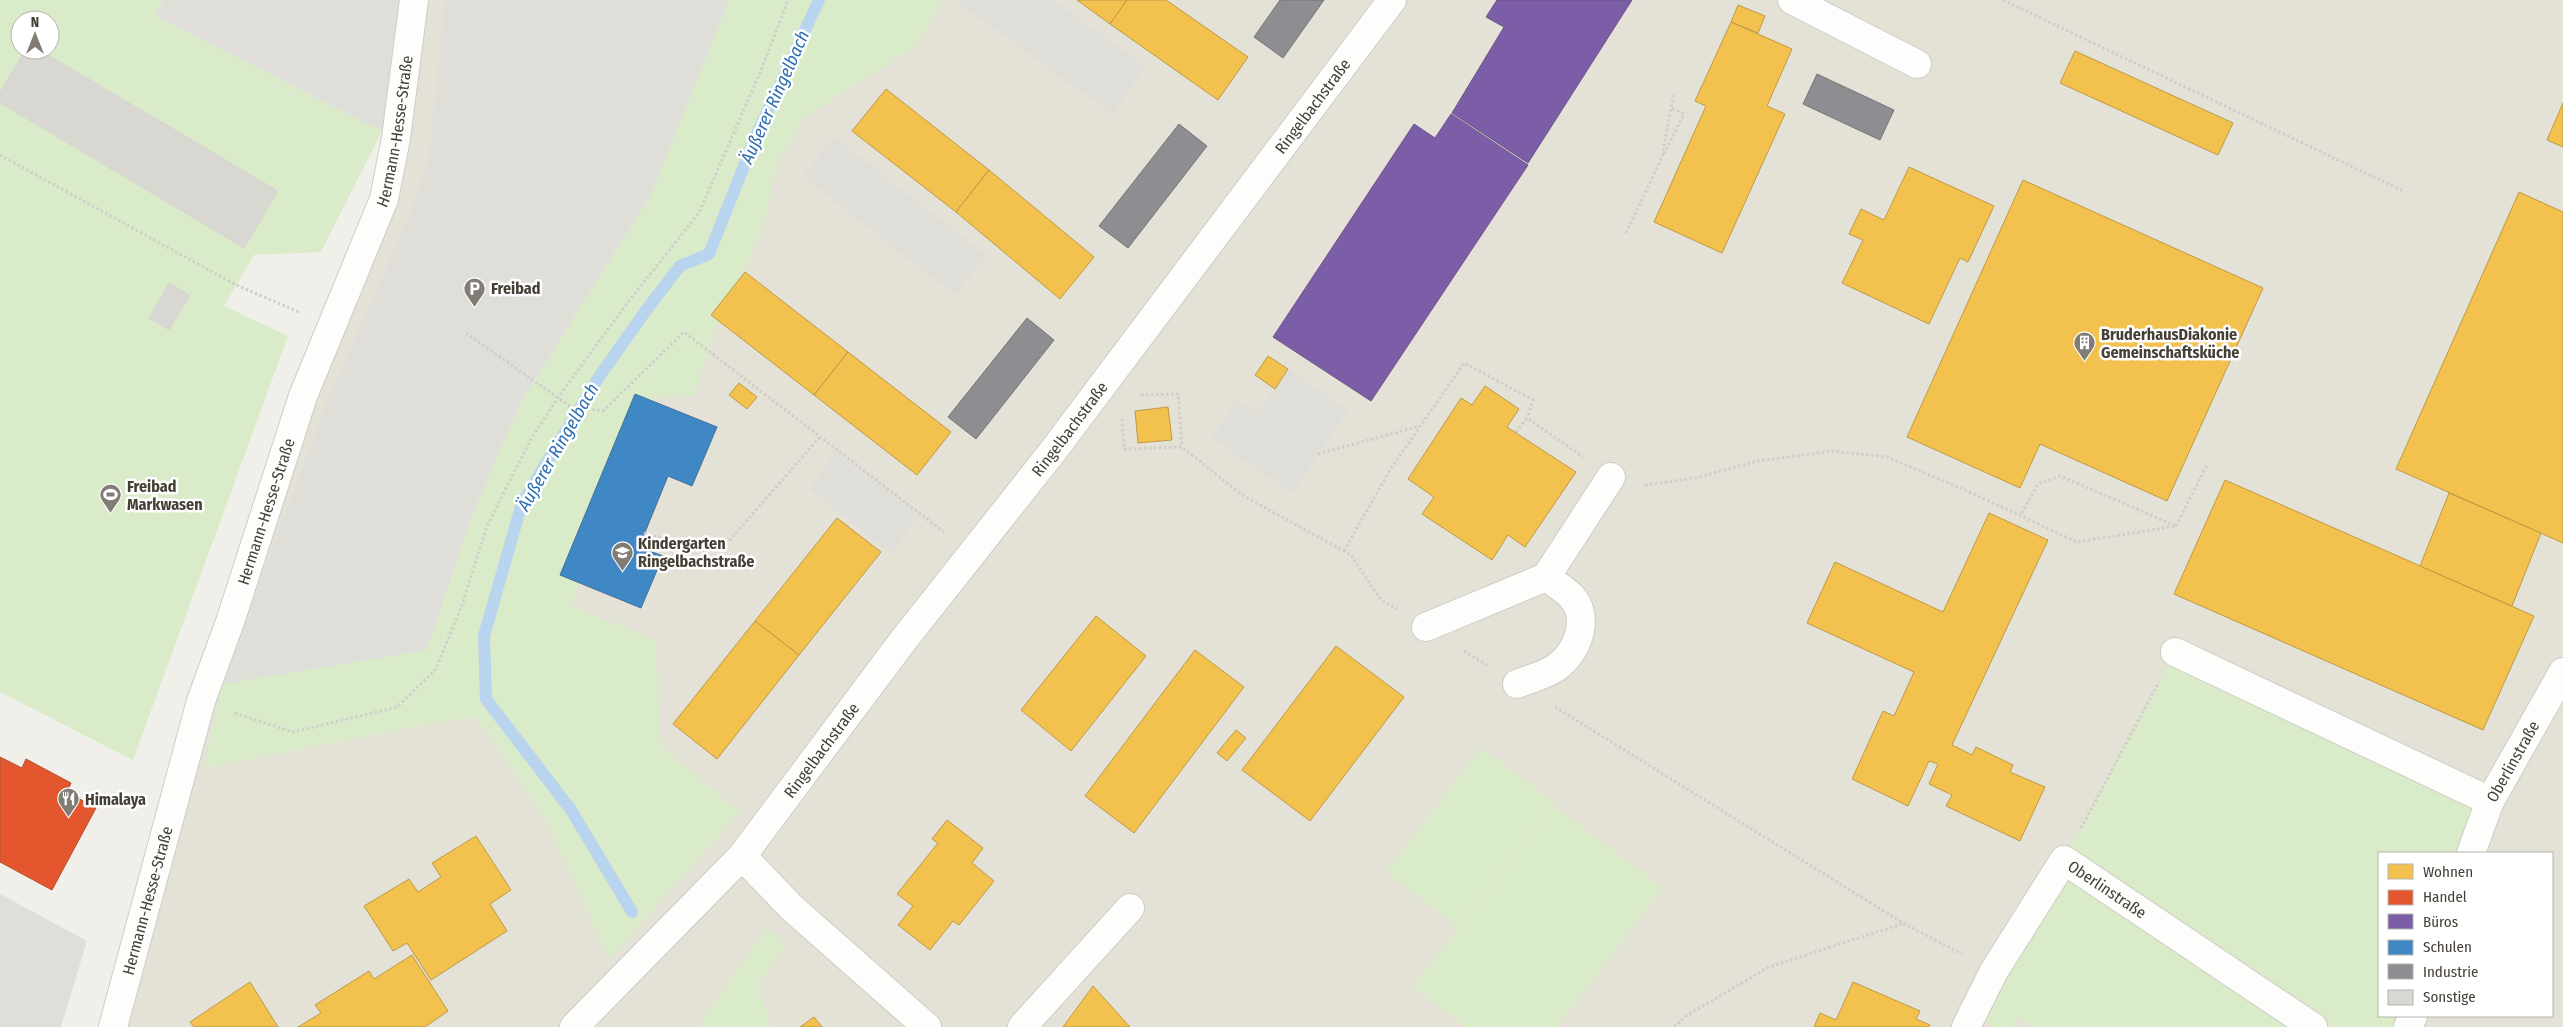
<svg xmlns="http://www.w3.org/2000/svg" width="2563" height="1027" viewBox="0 0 2563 1027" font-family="'Fira Sans Condensed',sans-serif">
<rect width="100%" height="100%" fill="#f0efe9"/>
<path fill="#e4e1d6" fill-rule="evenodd" d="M 414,0 L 2563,0 L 2563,1027 L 594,1027 L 751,859 L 742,856 L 574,1027 L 113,1027 L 168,829 L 384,199 ZM 2379,853 L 2552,853 L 2552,1016 L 2379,1016 Z"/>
<g fill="#daebc9" fill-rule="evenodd">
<path d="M 0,0 L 163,0 L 155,16 L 382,131 L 321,252 L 254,255 L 224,306 L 288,336 L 133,760 L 0,692 ZM 20,20 L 50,20 L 50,50 L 20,50 Z"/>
<path d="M 729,0 L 942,0 L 915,47 L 803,118 L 777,163 L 765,221 L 746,269 L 715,329 L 694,396 L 655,397 L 570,605 L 655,640 L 661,746 L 740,812 L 609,959 L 546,819 L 477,718 L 447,721 L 204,768 L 222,684 L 427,650 L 472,517 L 521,403 L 651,195 Z"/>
<path d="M 2175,652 L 2490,801 L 2471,853 L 2379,853 L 2379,1016 L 2413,1016 L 2408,1027 L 2033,1027 L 2018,1018 L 2013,1027 L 1995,1027 L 1972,1013 L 2064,860 Z"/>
<path d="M 1481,748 L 1554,802 L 1458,927 L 1386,872 Z"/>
<path d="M 1553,805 L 1663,888 L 1557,1027 L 1466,1027 L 1413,987 Z"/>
<path d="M 767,928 L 786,945 L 757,985 L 771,1027 L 697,1027 Z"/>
</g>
<g fill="#dfded9">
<path d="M 163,0 L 399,0 L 382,131 L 155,16 Z"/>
<path d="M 445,0 L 729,0 L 651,194 L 520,402 L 471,516 L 427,650 L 222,684 L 327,402 L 411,212 L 430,152 Z"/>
<path d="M 961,0 L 1053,0 L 1146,67 L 1112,114 L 959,3 Z"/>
<path d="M 833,137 L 986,255 L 955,295 L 803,176 Z"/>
<path d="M 1288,369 L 1348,410 L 1293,493 L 1211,438 L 1237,400 L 1258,413 Z"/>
<path d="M 837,451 L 920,514 L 891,552 L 809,489 Z"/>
<path d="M 0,894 L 87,941 L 61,1027 L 0,1027 Z"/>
</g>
<g fill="#f2c14e" stroke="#be9a46">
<path d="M 1077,0 L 1127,0 L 1110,24 Z"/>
<path d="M 1127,0 L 1166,0 L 1248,57 L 1218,100 L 1110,24 Z"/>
<path d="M 1738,5 L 1765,16 L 1758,33 L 1731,22 Z"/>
<path d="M 1731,22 L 1792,49 L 1767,106 L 1785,114 L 1722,253 L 1654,222 L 1706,106 L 1695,101 Z"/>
<path d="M 2075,51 L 2233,123 L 2218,155 L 2060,83 Z"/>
<path d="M 886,89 L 989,170 L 956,212 L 852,131 Z"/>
<path d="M 2563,103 L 2563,147 L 2547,140 Z"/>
<path d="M 1909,167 L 1994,206 L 1968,262 L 1960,258 L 1929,324 L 1842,283 L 1863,240 L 1849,234 L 1861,209 L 1884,220 Z"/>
<path d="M 989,170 L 1094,257 L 1060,299 L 956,212 Z"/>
<path d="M 2023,180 L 2263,288 L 2167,501 L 2040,444 L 2020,488 L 1907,437 Z"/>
<path d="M 2519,192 L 2563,212 L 2563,543 L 2396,469 Z"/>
<path d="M 745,272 L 848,352 L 814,395 L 711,315 Z"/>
<path d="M 848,352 L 951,432 L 917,475 L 814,395 Z"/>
<path d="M 1268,356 L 1288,369 L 1275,389 L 1255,375 Z"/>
<path d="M 739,383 L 757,397 L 747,409 L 729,395 Z"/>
<path d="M 1485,386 L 1519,409 L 1507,427 L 1576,472 L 1525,547 L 1508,535 L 1492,560 L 1422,514 L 1434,497 L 1408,479 L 1461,398 L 1472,405 Z"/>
<path d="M 1168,407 L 1172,440 L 1138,443 L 1135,411 Z"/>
<path d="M 2225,480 L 2534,616 L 2483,730 L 2174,594 Z"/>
<path d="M 2449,493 L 2541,533 L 2512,606 L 2420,566 Z"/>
<path d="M 1989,513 L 2048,540 L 1952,745 L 1972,755 L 1976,747 L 2013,765 L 2010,772 L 2045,787 L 2020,841 L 1946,806 L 1952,795 L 1929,784 L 1938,764 L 1929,761 L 1908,806 L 1852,779 L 1883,711 L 1894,716 L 1914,672 L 1807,623 L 1835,562 L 1943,612 Z"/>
<path d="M 837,518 L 881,552 L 799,655 L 755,621 Z"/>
<path d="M 1096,616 L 1146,656 L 1071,751 L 1021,710 Z"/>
<path d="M 755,621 L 799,655 L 717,759 L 673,724 Z"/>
<path d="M 1336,646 L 1404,697 L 1310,821 L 1242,770 Z"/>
<path d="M 1195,650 L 1244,687 L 1134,833 L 1085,796 Z"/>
<path d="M 1236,730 L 1246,738 L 1227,761 L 1217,753 Z"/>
<path d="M 947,820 L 983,848 L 972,863 L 994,881 L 959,925 L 953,921 L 930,950 L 898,925 L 913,906 L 897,894 L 938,843 L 932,839 Z"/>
<path d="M 476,836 L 511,890 L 490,904 L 507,931 L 431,980 L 407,943 L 393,951 L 364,906 L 409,879 L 418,892 L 441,877 L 432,863 Z"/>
<path d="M 412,955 L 448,1011 L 425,1027 L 298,1027 L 321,1013 L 315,1005 L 369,971 L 374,979 Z"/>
<path d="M 250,982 L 278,1027 L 194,1027 L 190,1022 Z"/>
<path d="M 1853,982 L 1920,1011 L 1916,1019 L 1930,1025 L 1929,1027 L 1814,1027 L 1820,1013 L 1836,1020 Z"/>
<path d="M 1093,986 L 1130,1027 L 1063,1027 Z"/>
<path d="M 814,1017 L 822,1027 L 800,1027 Z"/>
</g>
<path fill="#e4572e" stroke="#b45030" d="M 0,757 L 22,768 L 26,759 L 71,783 L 67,792 L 96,808 L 52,890 L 0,862 Z"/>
<g fill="#7b5ea7" stroke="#6b5585">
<path d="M 1497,0 L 1632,0 L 1528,163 L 1452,113 L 1504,27 L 1486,17 Z"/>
<path d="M 1451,114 L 1528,165 L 1371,401 L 1273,337 L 1414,124 L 1435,138 Z"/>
</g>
<path fill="#3f88c5" stroke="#41729a" d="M 635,394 L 717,427 L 692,486 L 668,476 L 639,547 L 663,556 L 641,608 L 560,575 Z"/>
<g fill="#8d8d92" stroke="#777676">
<path d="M 1280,0 L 1324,0 L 1283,58 L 1254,37 Z"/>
<path d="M 1817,74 L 1894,110 L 1880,140 L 1803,104 Z"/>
<path d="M 1179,124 L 1207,146 L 1128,248 L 1099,226 Z"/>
<path d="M 1027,318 L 1054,340 L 976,439 L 948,417 Z"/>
</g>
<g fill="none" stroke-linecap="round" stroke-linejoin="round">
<path stroke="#b9d4ee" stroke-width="12" d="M 632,912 L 571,810 L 486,699 L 484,636 L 522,503 L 599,377 L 644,313 L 680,266 L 709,254 L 756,136 L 819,0"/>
</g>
<g fill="#d9d7d1" stroke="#d8d6cf">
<path d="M 25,50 L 40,50 L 278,191 L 244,248 L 0,103 L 0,92 Z"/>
<path d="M 169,283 L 190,295 L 169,330 L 149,318 Z"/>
</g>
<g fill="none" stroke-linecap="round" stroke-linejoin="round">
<defs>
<g id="minor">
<path d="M 1792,0 L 1917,64"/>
<path d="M 1426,627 L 1546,577 L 1611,477"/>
<path d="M 2175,652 L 2490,801"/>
<path d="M 1517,684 C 1529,679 1546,675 1557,667 C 1578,651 1591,617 1571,596 C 1564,589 1554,583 1546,577"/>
<path id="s1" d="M 2471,853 L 2490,801 L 2563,672"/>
<path d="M 742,856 L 792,908 L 927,1027"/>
<path id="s2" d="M 113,1027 L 201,701 L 230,622 L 303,396 L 384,199 L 396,138 L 414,0"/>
<path id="s3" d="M 574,1027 L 742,856 L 902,642 L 1053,451 L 1392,0"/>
<path d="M 1022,1027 L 1130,908"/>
<path id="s4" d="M 1966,1027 L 1994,971 L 2064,860 L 2313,1027"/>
<path d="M 2408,1027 L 2413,1016"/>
</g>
</defs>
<use href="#minor" stroke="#ceccc6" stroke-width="30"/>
<g stroke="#d1ceca" stroke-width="3" stroke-dasharray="2.5 2.5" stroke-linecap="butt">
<path d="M 2003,0 L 2405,192"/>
<path d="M 1664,154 L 1684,114 L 1671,108"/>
<path d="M 0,155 L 236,285 L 299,312"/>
<path d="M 1626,233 L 1662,157 L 1674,92"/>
<path d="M 466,333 L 571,407 L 603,411 L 684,332 L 944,532"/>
<path d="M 1141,395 L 1178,394 L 1182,447"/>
<path d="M 1122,419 L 1124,449 L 1182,447 L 1242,495 L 1351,555 L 1381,600 L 1397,609"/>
<path d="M 1516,432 L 1527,418 L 1583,457"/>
<path d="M 1318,454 L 1420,426"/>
<path d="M 1645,485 L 1695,478 L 1758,461 L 1831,451 L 1887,457 L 1963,489 L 2077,542 L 2176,526 L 2060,476 L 2038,484 L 2020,516"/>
<path d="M 2176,526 L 2208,463"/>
<path d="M 644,533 L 703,551 L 729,541 L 819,438"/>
<path d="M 1344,551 L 1390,470 L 1464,363 L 1533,400 L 1527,418"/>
<path d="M 1464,651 L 1488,666"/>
<path d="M 1555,707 L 1903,923 L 1962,954"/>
<path d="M 235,713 L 293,732 L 397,707 L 436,669 L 462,605 L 487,526 L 531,439 L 559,396 L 628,302 L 699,213 L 762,68 L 788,0"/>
<path d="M 2081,828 L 2159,682"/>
<path d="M 1674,1027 L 1686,1016 L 1769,967 L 1902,924"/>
</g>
<use href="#minor" stroke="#fdfdfc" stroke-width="28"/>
</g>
<defs>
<symbol id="parking-pin" viewBox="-11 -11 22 30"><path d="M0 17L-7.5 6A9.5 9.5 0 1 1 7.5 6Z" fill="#817d74" stroke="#fff"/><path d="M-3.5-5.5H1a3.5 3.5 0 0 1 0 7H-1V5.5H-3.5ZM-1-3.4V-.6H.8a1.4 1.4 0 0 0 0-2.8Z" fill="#fff"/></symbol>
<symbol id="building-pin" viewBox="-11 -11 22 30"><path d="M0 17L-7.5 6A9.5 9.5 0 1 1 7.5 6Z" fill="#817d74" stroke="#fff"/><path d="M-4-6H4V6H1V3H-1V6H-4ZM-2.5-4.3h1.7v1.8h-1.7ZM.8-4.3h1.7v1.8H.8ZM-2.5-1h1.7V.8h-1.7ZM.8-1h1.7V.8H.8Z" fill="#fff"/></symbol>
<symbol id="stadium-pin" viewBox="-11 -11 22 30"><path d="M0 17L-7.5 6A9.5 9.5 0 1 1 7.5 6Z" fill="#817d74" stroke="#fff"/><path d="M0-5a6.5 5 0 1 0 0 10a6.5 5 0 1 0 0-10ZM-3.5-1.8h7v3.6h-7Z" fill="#fff"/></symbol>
<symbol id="school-pin" viewBox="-11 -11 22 30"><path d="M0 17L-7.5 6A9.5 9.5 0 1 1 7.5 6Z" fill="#817d74" stroke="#fff"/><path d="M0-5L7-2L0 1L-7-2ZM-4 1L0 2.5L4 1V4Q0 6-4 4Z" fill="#fff"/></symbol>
<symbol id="restaurant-pin" viewBox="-11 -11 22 30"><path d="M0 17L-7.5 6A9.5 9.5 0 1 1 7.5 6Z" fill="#817d74" stroke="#fff"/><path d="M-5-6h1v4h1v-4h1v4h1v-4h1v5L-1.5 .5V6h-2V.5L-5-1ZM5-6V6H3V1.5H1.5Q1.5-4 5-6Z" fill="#fff"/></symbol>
</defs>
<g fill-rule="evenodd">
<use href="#parking-pin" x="462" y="276" width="25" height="34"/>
<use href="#building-pin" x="2072" y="330" width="25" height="34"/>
<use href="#stadium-pin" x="98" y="482" width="25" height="34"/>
<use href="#school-pin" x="610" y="540" width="25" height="34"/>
<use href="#restaurant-pin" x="56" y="786" width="25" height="34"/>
</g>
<g text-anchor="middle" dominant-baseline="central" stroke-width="5" stroke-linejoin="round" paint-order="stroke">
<g font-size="16" fill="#454035" stroke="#fff">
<text stroke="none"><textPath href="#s3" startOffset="1182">Ringelbachstraße</textPath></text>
<text stroke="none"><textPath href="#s2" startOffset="941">Hermann-Hesse-Straße</textPath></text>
<text stroke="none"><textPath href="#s3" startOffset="778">Ringelbachstraße</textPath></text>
<text stroke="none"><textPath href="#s2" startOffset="538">Hermann-Hesse-Straße</textPath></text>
<text stroke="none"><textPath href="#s3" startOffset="372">Ringelbachstraße</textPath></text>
<text stroke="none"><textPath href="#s1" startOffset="101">Oberlinstraße</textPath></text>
<text stroke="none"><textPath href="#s4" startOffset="246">Oberlinstraße</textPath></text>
<text stroke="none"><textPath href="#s2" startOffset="131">Hermann-Hesse-Straße</textPath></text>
</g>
<g font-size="16" font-weight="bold" fill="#454035" stroke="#fff" text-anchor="start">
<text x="491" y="288">Freibad</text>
<text x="2101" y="334">BruderhausDiakonie<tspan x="2101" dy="18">Gemeinschaftsküche</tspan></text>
<text x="127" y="486">Freibad<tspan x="127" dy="18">Markwasen</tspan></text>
<text x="638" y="543">Kindergarten<tspan x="638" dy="18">Ringelbachstraße</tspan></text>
<text x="85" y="799">Himalaya</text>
</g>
<g font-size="18" font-style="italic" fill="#2e6eb1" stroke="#fff">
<text transform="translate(775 97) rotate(-66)">Äußerer Ringelbach</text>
<text transform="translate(558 447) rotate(-60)">Äußerer Ringelbach</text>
</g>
</g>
<rect x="2378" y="852" width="175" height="165" fill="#ffffff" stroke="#b5b3ae"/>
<rect x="2388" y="864" width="25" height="15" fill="#f2c14e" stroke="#b5b3ae"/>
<text x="2423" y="877" font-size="15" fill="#454035">Wohnen</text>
<rect x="2388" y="890" width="25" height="15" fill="#e4572e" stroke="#b5b3ae"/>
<text x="2423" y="902" font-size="15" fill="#454035">Handel</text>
<rect x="2388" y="914" width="25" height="15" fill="#7b5ea7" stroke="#b5b3ae"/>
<text x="2423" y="927" font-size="15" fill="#454035">Büros</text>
<rect x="2388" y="940" width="25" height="15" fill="#3f88c5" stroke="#b5b3ae"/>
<text x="2423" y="952" font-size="15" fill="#454035">Schulen</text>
<rect x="2388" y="964" width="25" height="15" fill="#8d8d92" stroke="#b5b3ae"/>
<text x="2423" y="977" font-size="15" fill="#454035">Industrie</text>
<rect x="2388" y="990" width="25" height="15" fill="#d9d7d1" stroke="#b5b3ae"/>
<text x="2423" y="1002" font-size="15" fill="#454035">Sonstige</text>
<g transform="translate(35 35)"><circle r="24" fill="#ffffff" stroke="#b5b3ae"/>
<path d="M0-4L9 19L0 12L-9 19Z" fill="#817d74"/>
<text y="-8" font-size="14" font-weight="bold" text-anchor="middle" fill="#454035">N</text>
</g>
</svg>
